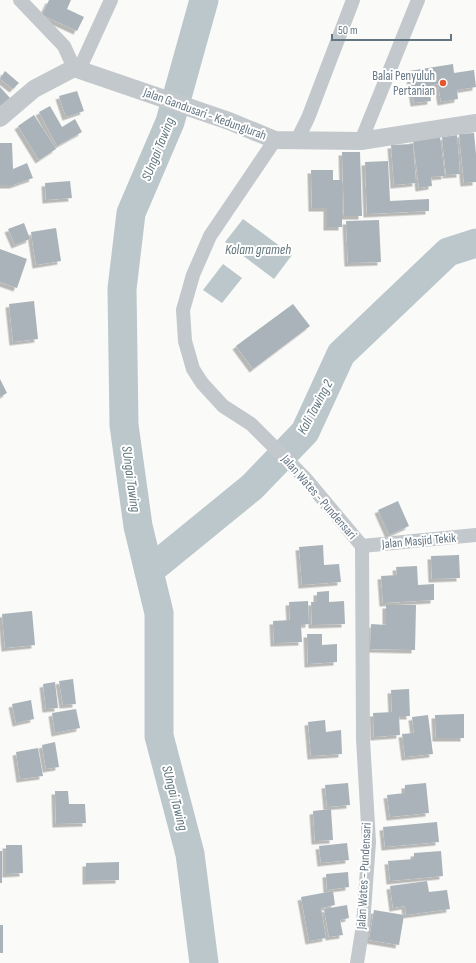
<svg xmlns="http://www.w3.org/2000/svg" width="476" height="963" viewBox="0 0 476 963" font-family="'Sofia Sans Condensed',sans-serif">
<defs>
<filter id="shadow"><feDropShadow dx="-3.5" dy="3.5" stdDeviation="0" flood-color="#0004"/></filter>
</defs>
<rect width="100%" height="100%" fill="#fafaf8"/>
<g fill="#bbc7cb">
<path d="M 243,219 L 292,255 L 274,279 L 225,242 Z"/>
<path d="M 223,264 L 242,278 L 222,303 L 203,290 Z"/>
</g>
<g fill="none" stroke-linecap="round" stroke-linejoin="round">
<g stroke="#bbc7cb" stroke-width="29">
<path d="M 149,571 L 252,487 L 305,432 L 341,354 L 448,252 L 476,243"/>
<path d="M 204,963 L 190,854 L 159,736 L 159,613 L 138,526 L 124,425 L 122,289 L 131,213 L 170,122 L 204,0"/>
</g>
</g>
<g fill="#aab3b9" filter="url(#shadow)">
<path d="M 49,0 L 71,0 L 67,9 L 84,17 L 77,31 L 42,15 Z"/>
<path d="M 453,64 L 454,73 L 474,70 L 476,87 L 457,90 L 458,99 L 441,102 L 438,84 L 429,86 L 431,101 L 414,103 L 409,71 Z"/>
<path d="M 5,71 L 19,83 L 13,89 L 0,79 Z"/>
<path d="M 0,87 L 10,98 L 0,106 Z"/>
<path d="M 77,91 L 84,111 L 66,117 L 59,96 Z"/>
<path d="M 50,106 L 62,127 L 75,119 L 82,132 L 57,146 L 39,112 Z"/>
<path d="M 34,115 L 56,149 L 39,160 L 18,126 Z"/>
<path d="M 474,133 L 476,154 L 476,182 L 464,183 L 459,134 Z"/>
<path d="M 457,135 L 460,174 L 446,175 L 442,137 Z"/>
<path d="M 440,137 L 445,176 L 431,177 L 432,186 L 419,188 L 413,140 Z"/>
<path d="M 0,143 L 12,143 L 13,169 L 27,163 L 33,178 L 13,185 L 0,185 Z"/>
<path d="M 413,144 L 416,183 L 394,185 L 391,145 Z"/>
<path d="M 342,152 L 360,152 L 362,216 L 344,216 Z"/>
<path d="M 388,161 L 390,201 L 429,199 L 429,211 L 367,214 L 365,162 Z"/>
<path d="M 311,170 L 333,170 L 333,180 L 342,180 L 342,227 L 327,227 L 327,208 L 312,208 Z"/>
<path d="M 70,181 L 72,198 L 46,200 L 45,183 Z"/>
<path d="M 379,220 L 381,262 L 348,263 L 346,221 Z"/>
<path d="M 24,223 L 30,239 L 15,245 L 8,229 Z"/>
<path d="M 56,228 L 61,261 L 36,265 L 31,232 Z"/>
<path d="M 0,249 L 27,259 L 17,288 L 0,282 Z"/>
<path d="M 34,301 L 38,339 L 13,342 L 9,304 Z"/>
<path d="M 293,304 L 310,326 L 253,369 L 236,346 Z"/>
<path d="M 0,379 L 7,393 L 0,397 Z"/>
<path d="M 398,501 L 409,526 L 389,535 L 378,510 Z"/>
<path d="M 323,545 L 324,565 L 339,564 L 341,582 L 302,585 L 299,547 Z"/>
<path d="M 459,555 L 460,578 L 432,579 L 431,556 Z"/>
<path d="M 417,566 L 418,585 L 434,584 L 434,600 L 383,603 L 381,576 L 397,575 L 396,567 Z"/>
<path d="M 329,591 L 329,602 L 344,601 L 345,624 L 312,625 L 311,602 L 317,602 L 317,592 Z"/>
<path d="M 308,601 L 309,624 L 301,625 L 302,642 L 274,643 L 273,621 L 290,620 L 289,602 Z"/>
<path d="M 386,605 L 416,605 L 415,650 L 370,649 L 371,624 L 386,625 Z"/>
<path d="M 32,611 L 35,645 L 5,648 L 2,614 Z"/>
<path d="M 307,634 L 322,634 L 322,645 L 337,644 L 337,662 L 308,664 Z"/>
<path d="M 73,679 L 76,704 L 63,705 L 59,681 Z"/>
<path d="M 55,682 L 58,708 L 46,709 L 43,684 Z"/>
<path d="M 409,689 L 410,716 L 399,716 L 400,735 L 374,737 L 373,713 L 392,712 L 391,690 Z"/>
<path d="M 31,700 L 34,719 L 16,723 L 12,704 Z"/>
<path d="M 76,709 L 80,728 L 55,733 L 52,713 Z"/>
<path d="M 464,714 L 464,738 L 436,738 L 435,715 Z"/>
<path d="M 428,715 L 433,754 L 405,757 L 402,734 L 414,733 L 412,717 Z"/>
<path d="M 325,720 L 326,732 L 341,730 L 342,754 L 311,756 L 308,722 Z"/>
<path d="M 55,742 L 59,767 L 46,769 L 42,745 Z"/>
<path d="M 38,748 L 43,776 L 20,779 L 16,752 Z"/>
<path d="M 348,783 L 350,805 L 327,807 L 325,785 Z"/>
<path d="M 426,783 L 429,813 L 390,817 L 387,795 L 405,793 L 405,785 Z"/>
<path d="M 55,791 L 68,791 L 69,804 L 85,804 L 86,823 L 56,824 Z"/>
<path d="M 331,809 L 333,840 L 315,841 L 313,811 Z"/>
<path d="M 437,822 L 439,842 L 385,847 L 383,827 Z"/>
<path d="M 347,843 L 349,860 L 321,863 L 319,846 Z"/>
<path d="M 6,845 L 22,845 L 23,873 L 6,874 Z"/>
<rect x="0" y="851" width="2" height="32"/>
<path d="M 441,851 L 443,876 L 390,881 L 388,861 L 414,859 L 414,853 Z"/>
<path d="M 119,862 L 119,880 L 86,881 L 86,863 Z"/>
<path d="M 348,872 L 349,887 L 327,890 L 326,874 Z"/>
<path d="M 427,881 L 429,892 L 447,890 L 450,909 L 406,915 L 405,906 L 393,908 L 390,886 Z"/>
<path d="M 333,891 L 335,905 L 321,908 L 326,938 L 309,941 L 301,897 Z"/>
<path d="M 347,905 L 349,918 L 340,920 L 343,935 L 329,937 L 324,909 Z"/>
<path d="M 374,910 L 404,915 L 399,945 L 369,940 Z"/>
<rect x="0" y="925" width="3" height="28"/>
</g>
<g fill="none" stroke-linecap="round" stroke-linejoin="round">
<g stroke="#c3c8cc" stroke-width="14">
<path d="M 20,0 L 64,46 L 74,68"/>
<path d="M 79,70 L 111,0"/>
<path d="M 275,140 L 210,236 L 193,275 L 183,310 L 185,341 L 193,369 L 202,383 L 223,406 L 251,424 L 305,478 L 362,546 L 363,739 L 369,842 L 363,925 L 357,963"/>
<path d="M 297,140 L 308,118 L 353,0"/>
<path d="M 361,141 L 418,0"/>
<path d="M 362,546 L 476,535"/>
</g>
<path stroke="#c3c8cc" stroke-width="18" d="M 0,118 L 34,89 L 74,68 L 229,121 L 275,140 L 361,141 L 476,123"/>
</g>
<circle fill="#e4572e" stroke="#fff" stroke-width="1.5" cx="443" cy="83" r="4"/>
<g text-anchor="middle" dominant-baseline="central" stroke-width="4" stroke-linejoin="round" paint-order="stroke">
<g font-size="13" fill="#657683" stroke="#fff" text-anchor="end">
<text x="435" y="76">Balai Penyuluh<tspan x="435" dy="15">Pertanian</tspan></text>
</g>
<g font-size="13" fill="#657683" stroke="#fff">
<text transform="translate(205 114) rotate(20)">Jalan Gandusari - Kedunglurah</text>
<text transform="translate(319 497) rotate(49)">Jalan Wates - Pundensari</text>
<text transform="translate(419 541) rotate(-5)">Jalan Masjid Tekik</text>
<text transform="translate(364 876) rotate(-87)">Jalan Wates - Pundensari</text>
</g>
<g font-size="14" font-style="italic" fill="#60757c" stroke="#fff">
<text transform="translate(158 149) rotate(-68)">SUngai Tawing</text>
<text x="258" y="249">Kolam grameh</text>
<text transform="translate(315 407) rotate(-62)">Kali Tawing 2</text>
<text transform="translate(131 479) rotate(82)">SUngai Tawing</text>
<text transform="translate(175 798) rotate(75)">SUngai Tawing</text>
</g>
</g>
<path d="M332 34v6h119v-6" fill="none" stroke="#657683" stroke-width="2"/>
<text x="338" y="34" font-size="12" fill="#657683" stroke="#ffffff" stroke-width="3" paint-order="stroke">50 m</text>
</svg>
